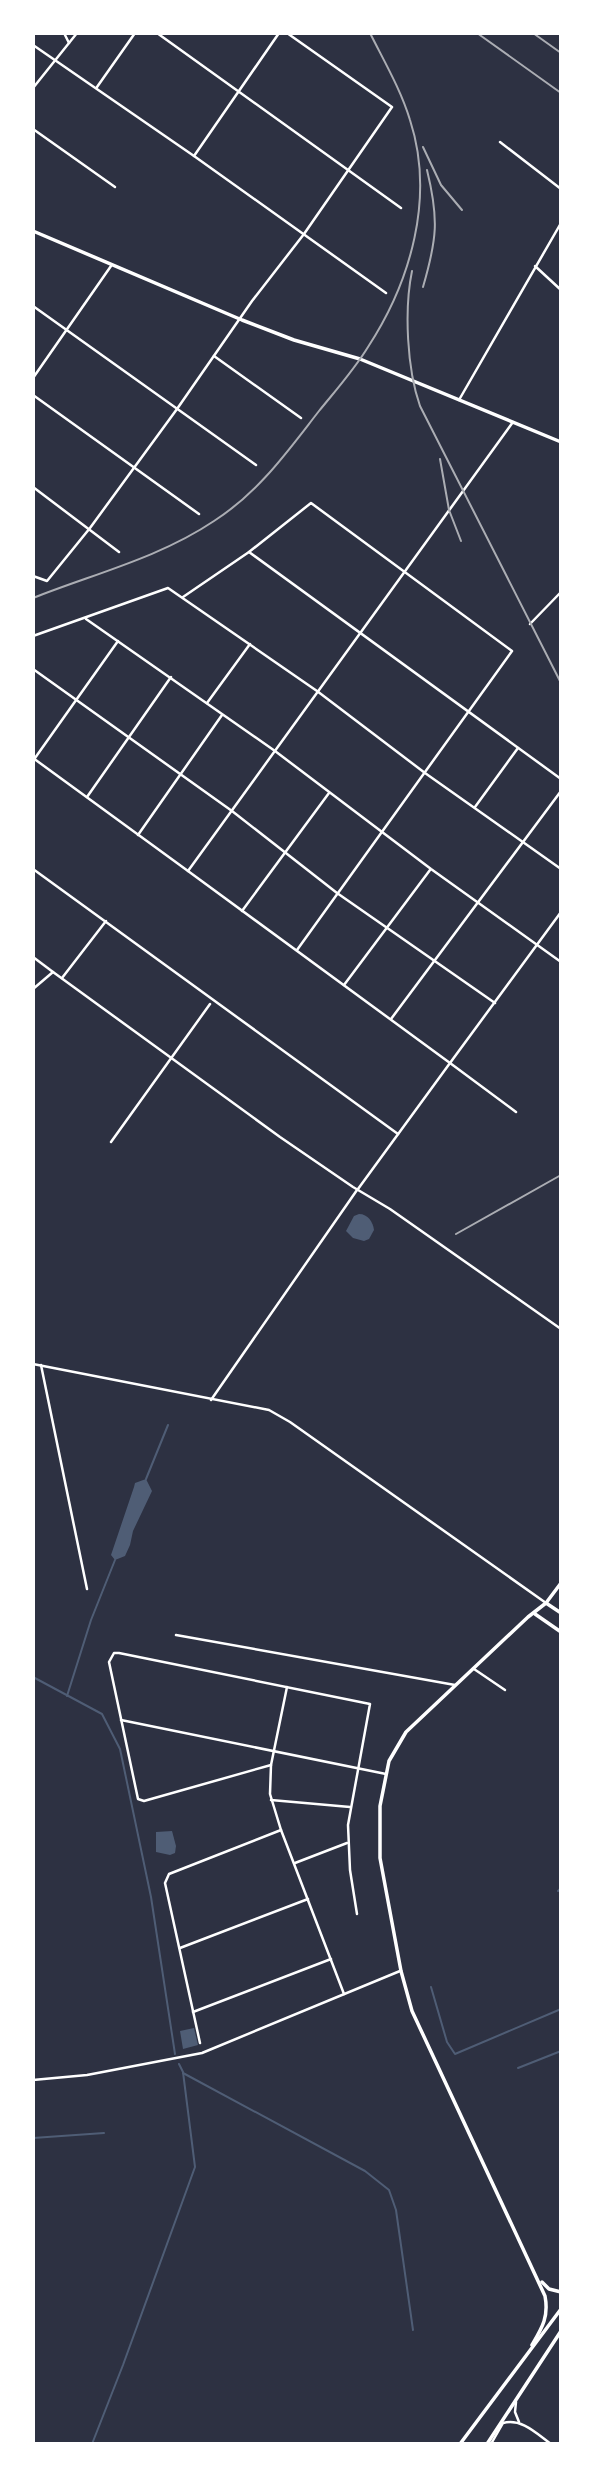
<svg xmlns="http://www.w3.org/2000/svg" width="594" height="2477" viewBox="0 0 594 2477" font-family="Arial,sans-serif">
<rect width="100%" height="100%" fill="#2d3142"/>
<g fill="#4f5d75">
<path d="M 359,1214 C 368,1214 373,1222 374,1230 L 369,1239 L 364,1241 L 353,1238 L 346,1231 L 354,1216 Z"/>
<path d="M 146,1479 L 152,1491 L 133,1531 L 130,1545 L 125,1556 L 115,1560 L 111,1555 L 134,1487 L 135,1483 Z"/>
<path d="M 172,1831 L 176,1846 L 175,1853 L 170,1855 L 156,1852 L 156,1832 Z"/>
<path d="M 194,2028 L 198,2045 L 183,2049 L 180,2031 Z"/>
</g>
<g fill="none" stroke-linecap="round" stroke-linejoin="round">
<g stroke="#4f5d75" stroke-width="2">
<path d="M 146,1479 L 168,1425"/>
<path d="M 33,1677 L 102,1714 L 120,1749 L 151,1897 L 175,2054"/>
<path d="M 67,1696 L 91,1620 L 115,1560"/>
<path d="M 558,1891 L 561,1888"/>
<path d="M 431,1987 L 447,2042 L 455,2054 L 561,2009"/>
<path d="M 518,2068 L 561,2051"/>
<path d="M 183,2073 L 365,2171 L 389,2190 L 396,2210 L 413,2330"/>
<path d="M 33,2138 L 104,2133"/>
<path d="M 92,2444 L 123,2365 L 195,2167 L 183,2072 L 179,2064"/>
</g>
<g stroke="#fff" stroke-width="2.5">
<path d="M 64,33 L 69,43"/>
<path d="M 157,33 L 401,208"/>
<path d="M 33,45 L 194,156 L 386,293"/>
<path d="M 97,87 L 135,33"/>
<path d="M 33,88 L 77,33"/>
<path d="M 33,129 L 115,187"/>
<path d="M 500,142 L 561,189"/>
<path d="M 194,156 L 279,33"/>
<path d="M 535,266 L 561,290"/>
<path d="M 33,306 L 256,465"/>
<path d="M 214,356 L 301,418"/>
<path d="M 33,378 L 111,266"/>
<path d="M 33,395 L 199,514"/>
<path d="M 459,400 L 561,223"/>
<path d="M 33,487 L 119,552"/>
<path d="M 249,552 L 561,779"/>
<path d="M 33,576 L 47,581 L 90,528 L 177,409 L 252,301 L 304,234 L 392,107 L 287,33"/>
<path d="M 183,597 L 249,552 L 311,503 L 512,651 L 297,950"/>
<path d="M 86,619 L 275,751 L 431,869 L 561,962"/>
<path d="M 530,624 L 561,592"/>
<path d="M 33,636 L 168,588 L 317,691 L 425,773 L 561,869"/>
<path d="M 33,669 L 232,811 L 337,893 L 495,1003"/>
<path d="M 207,703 L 250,644"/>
<path d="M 33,758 L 188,871"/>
<path d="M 35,758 L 118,641"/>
<path d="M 87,797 L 171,677"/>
<path d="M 475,807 L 518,748"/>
<path d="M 138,835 L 222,715"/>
<path d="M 33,869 L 398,1134"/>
<path d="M 242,911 L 329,793"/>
<path d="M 33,957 L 53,972"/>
<path d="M 62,978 L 106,921"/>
<path d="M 344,985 L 430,870"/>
<path d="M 391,1019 L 561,791"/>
<path d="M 516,1112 L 450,1063 L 561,912"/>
<path d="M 111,1142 L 210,1004"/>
<path d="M 41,1365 L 87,1589"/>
<path d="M 211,1400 L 357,1190"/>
<path d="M 176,1635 L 455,1685"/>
<path d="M 474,1669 L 505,1690"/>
<path d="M 287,1687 L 271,1765 L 270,1794 L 281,1830 L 344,1994"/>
<path d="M 121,1720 L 386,1774"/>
<path d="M 271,1765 L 144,1801 L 138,1799 L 109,1662 L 114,1653 L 119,1653 L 370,1704 L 348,1825 L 350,1870 L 357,1914"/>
<path d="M 271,1800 L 350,1807"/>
<path d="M 295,1863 L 347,1843"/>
<path d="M 180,1948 L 308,1899"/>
<path d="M 193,2012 L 331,1959"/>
<path d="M 200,2043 L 165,1883 L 169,1874 L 281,1830"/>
<path d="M 33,2080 L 87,2075 L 202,2053 L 400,1971"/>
<path d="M 516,2402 L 515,2412 L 519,2422"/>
<path d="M 491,2444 L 503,2423 C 522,2418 537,2434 551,2444"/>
</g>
<g stroke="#fff" stroke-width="2.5">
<path d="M 33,989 L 53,972 L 280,1137 L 353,1187 L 390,1209 L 561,1329"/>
<path d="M 358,1189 L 450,1063 L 188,871 L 513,422"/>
<path d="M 33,1364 L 269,1410 L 290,1422 L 546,1603"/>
</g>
<g stroke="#fff" stroke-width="3.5">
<path d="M 33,231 L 242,320 L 294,340 L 360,359 L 561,442"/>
<path d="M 546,1603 L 561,1613"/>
<path d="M 535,1614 L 561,1632"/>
<path d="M 542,2282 L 549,2289 L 561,2292"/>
<path d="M 532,2345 C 542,2328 549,2317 545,2296 L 412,2011 L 401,1971 L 380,1858 L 380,1806 L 389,1761 L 406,1732 L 528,1617 L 546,1603 L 561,1583"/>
</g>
<g stroke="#fff" stroke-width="3.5">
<path d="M 460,2444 L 561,2309"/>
<path d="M 487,2444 L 561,2331"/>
</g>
<g stroke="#abadb3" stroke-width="2">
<path d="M 477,33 L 561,93"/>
<path d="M 533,33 L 561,53"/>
<path d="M 423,147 L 441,185 L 462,210"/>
<path d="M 412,271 C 404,310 407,369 420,406 L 561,683"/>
<path d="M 423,287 C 437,239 439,219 427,170"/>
<path d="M 440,459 L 449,510 L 461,541"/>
<path d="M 33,598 C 93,574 159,558 214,521 C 259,492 287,452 319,411 C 336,390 354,370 368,347 C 411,281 435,197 410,120 C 401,90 384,61 370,33"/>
<path d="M 456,1234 L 561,1175"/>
</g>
</g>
<rect width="594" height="2477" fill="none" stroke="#ffffff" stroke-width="70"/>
</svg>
